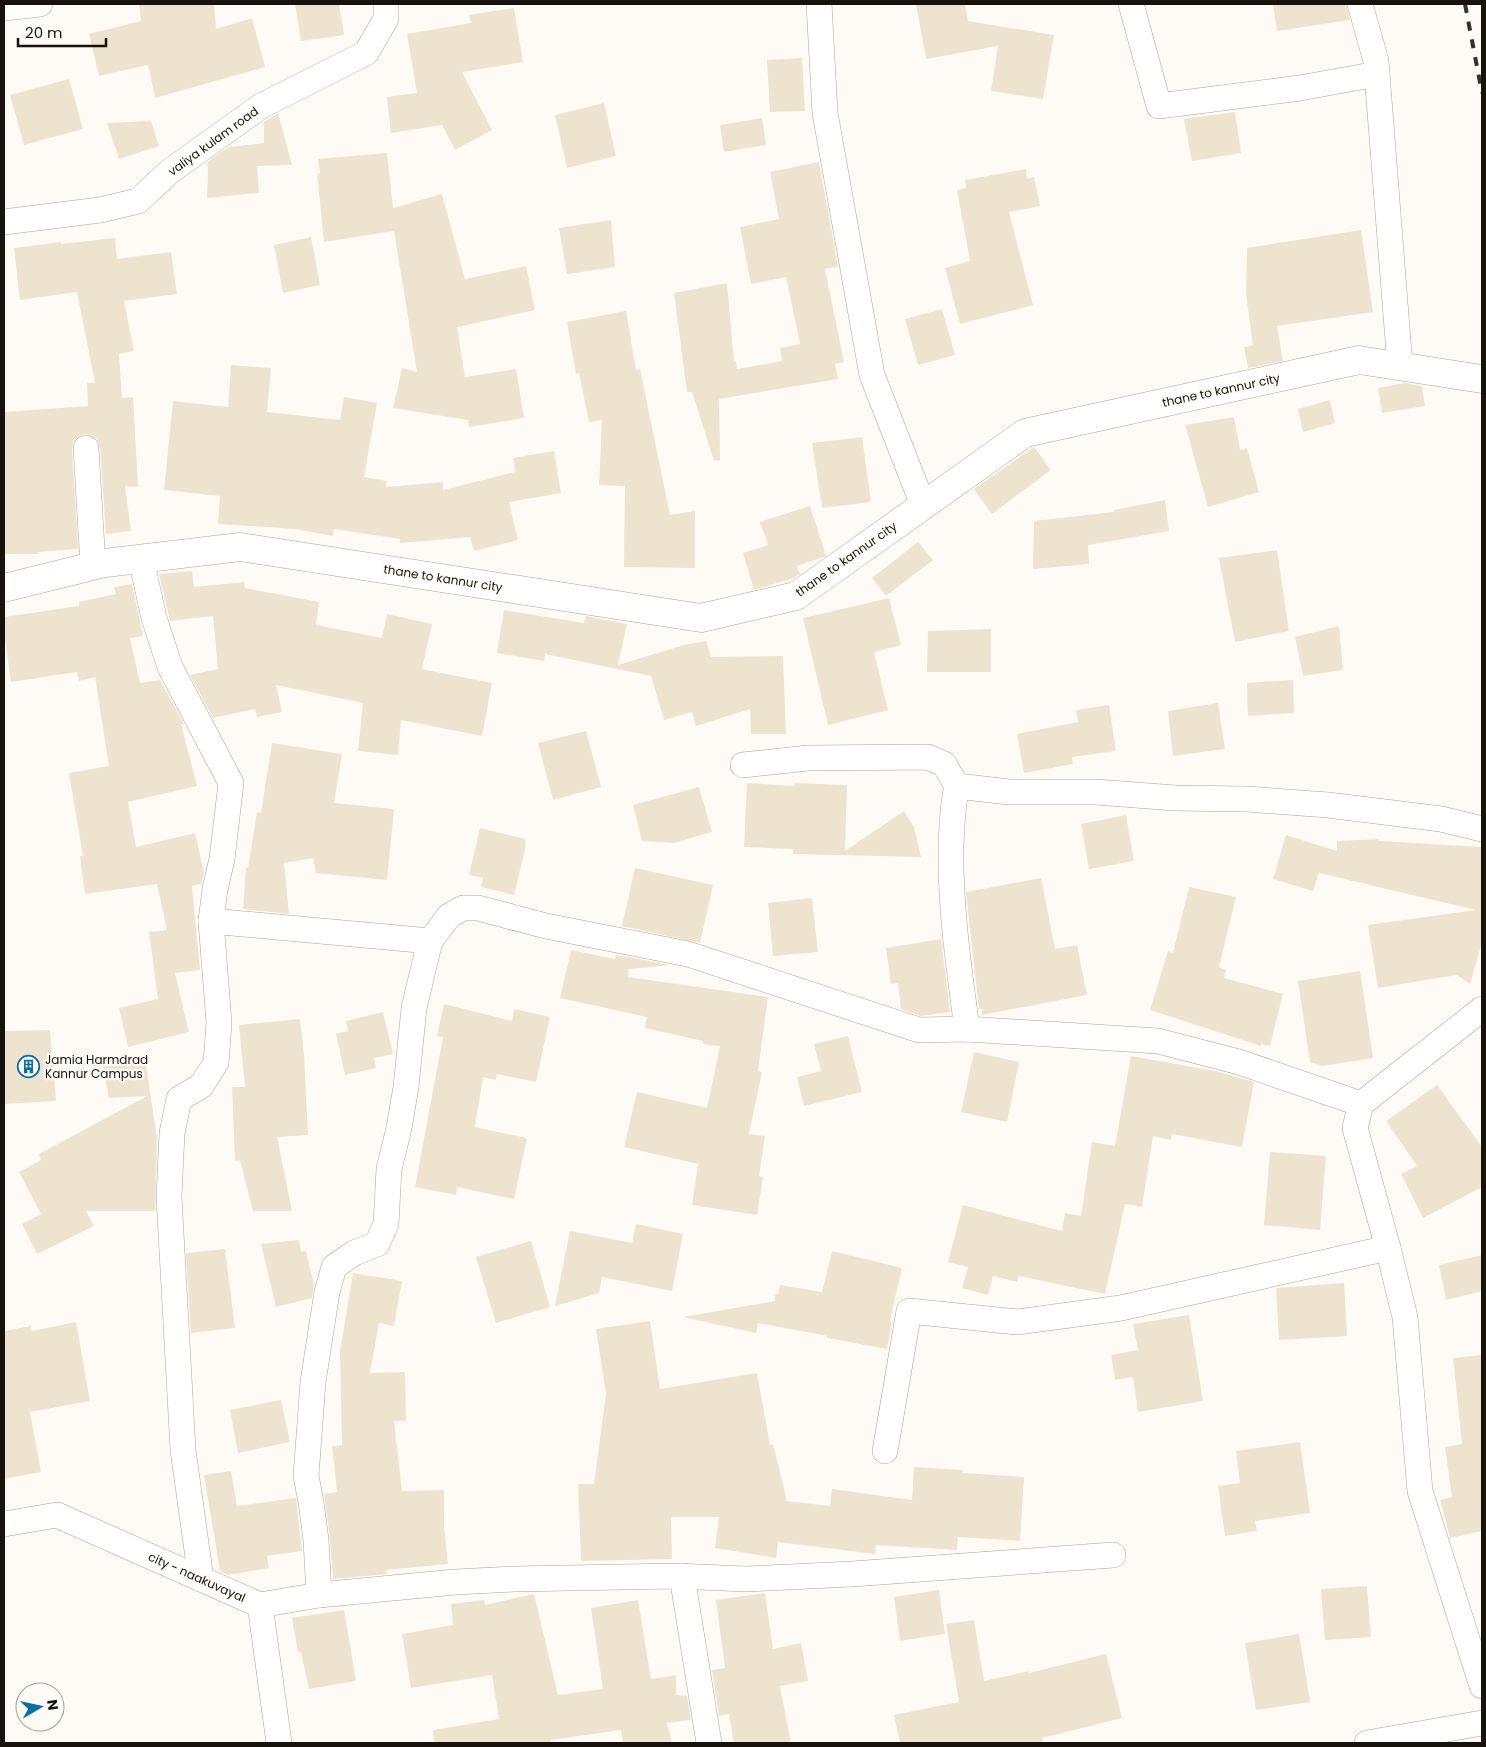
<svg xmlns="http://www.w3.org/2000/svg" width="1486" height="1747" viewBox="0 0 1486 1747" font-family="Poppins,sans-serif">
<rect width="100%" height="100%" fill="#fefbf7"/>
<g fill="#eee3ce">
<path d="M 139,4 L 214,4 L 216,29 L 252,18 L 265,67 L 155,98 L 148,65 L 99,76 L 89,34 L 141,21 Z"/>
<path d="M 295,4 L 339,4 L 344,35 L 301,41 Z"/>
<path d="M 916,4 L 965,4 L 968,21 L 1054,35 L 1043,99 L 991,91 L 998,46 L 926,59 Z"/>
<path d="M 1273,4 L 1346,4 L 1350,20 L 1277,31 Z"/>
<path d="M 514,8 L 523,62 L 462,72 L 492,130 L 455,150 L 442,125 L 391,133 L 387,97 L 417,93 L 407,34 L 471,23 L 469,15 Z"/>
<path d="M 802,58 L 805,111 L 770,112 L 767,60 Z"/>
<path d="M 69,79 L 83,129 L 24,145 L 10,95 Z"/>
<path d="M 604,103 L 616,156 L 567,168 L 555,115 Z"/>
<path d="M 1235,112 L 1241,153 L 1192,161 L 1184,119 Z"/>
<path d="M 278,113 L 292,165 L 257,166 L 259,193 L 207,198 L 208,167 L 207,162 L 229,147 L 264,143 L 264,122 Z"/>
<path d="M 762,118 L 766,145 L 724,152 L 720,125 Z"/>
<path d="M 151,121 L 159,146 L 119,159 L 107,123 Z"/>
<path d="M 387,153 L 393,208 L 442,194 L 465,279 L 526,266 L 535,310 L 457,327 L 465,377 L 516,369 L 524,418 L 469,427 L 468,420 L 393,408 L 402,368 L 417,372 L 394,231 L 324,242 L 317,174 L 320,173 L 318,159 Z"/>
<path d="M 819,162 L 838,267 L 825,269 L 844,362 L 835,364 L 838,379 L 719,399 L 720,460 L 714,461 L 692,392 L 687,392 L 674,293 L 727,283 L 734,362 L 736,361 L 737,369 L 782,361 L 780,348 L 800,344 L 786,277 L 751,284 L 740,227 L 779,219 L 770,172 Z"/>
<path d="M 1026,169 L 1027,179 L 1034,177 L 1040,206 L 1009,212 L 1033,305 L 960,324 L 945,268 L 970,261 L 957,190 L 966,188 L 965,180 Z"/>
<path d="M 611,220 L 615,267 L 567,274 L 559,228 Z"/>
<path d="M 1361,230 L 1373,312 L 1277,326 L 1283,361 L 1248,368 L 1244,347 L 1253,345 L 1246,294 L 1247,248 Z"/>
<path d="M 311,237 L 320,285 L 283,293 L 274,245 Z"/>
<path d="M 115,238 L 117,259 L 171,252 L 177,294 L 124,301 L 134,351 L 119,354 L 122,398 L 133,397 L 138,487 L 125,486 L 131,531 L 106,534 L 100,447 L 98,441 L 93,435 L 85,434 L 79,436 L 73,441 L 72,449 L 78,549 L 38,552 L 38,554 L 4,554 L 4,412 L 88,406 L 87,383 L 95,383 L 77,292 L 20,300 L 14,248 L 61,242 L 61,244 Z"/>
<path d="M 942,309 L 955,355 L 918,365 L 905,319 Z"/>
<path d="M 626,311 L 636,370 L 640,369 L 670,515 L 695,511 L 695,568 L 624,567 L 625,486 L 599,485 L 602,420 L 589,422 L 579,373 L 576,374 L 567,322 Z"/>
<path d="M 231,365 L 271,368 L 267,412 L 340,420 L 344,397 L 377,403 L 364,477 L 387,481 L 386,487 L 443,482 L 443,490 L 515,472 L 513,458 L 554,451 L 561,493 L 509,502 L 518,540 L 474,551 L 470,537 L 400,543 L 400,539 L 334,529 L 333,536 L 295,529 L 218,524 L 220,496 L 164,490 L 173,401 L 228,407 Z"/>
<path d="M 1405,383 L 1422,386 L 1425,406 L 1382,413 L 1378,388 Z"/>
<path d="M 1330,400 L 1335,423 L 1303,432 L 1298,409 Z"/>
<path d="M 1234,417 L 1240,450 L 1247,448 L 1259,492 L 1208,507 L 1185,425 Z"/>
<path d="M 862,437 L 871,502 L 822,508 L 812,443 Z"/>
<path d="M 1034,447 L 1051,470 L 992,514 L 974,489 Z"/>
<path d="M 1165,500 L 1169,531 L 1088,545 L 1089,564 L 1033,569 L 1034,521 L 1114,512 L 1114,510 Z"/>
<path d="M 810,506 L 826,556 L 797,566 L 800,574 L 794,578 L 754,590 L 743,553 L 768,545 L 760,522 Z"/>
<path d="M 918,542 L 933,560 L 886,596 L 872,578 Z"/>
<path d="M 1277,550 L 1289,631 L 1235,642 L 1219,558 Z"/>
<path d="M 192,571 L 194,587 L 244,582 L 245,588 L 319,602 L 316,625 L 382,638 L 387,614 L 432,624 L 422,669 L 492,683 L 482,736 L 401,720 L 398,755 L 358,751 L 363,703 L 276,685 L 282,712 L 257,717 L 255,709 L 213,718 L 190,675 L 218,669 L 213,616 L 170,621 L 159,574 Z"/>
<path d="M 132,584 L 143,636 L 130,638 L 140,683 L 160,680 L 184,724 L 181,724 L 197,786 L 128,802 L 136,847 L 195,833 L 204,873 L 201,884 L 192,886 L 200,970 L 175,973 L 189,1032 L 128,1047 L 119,1008 L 158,999 L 149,932 L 167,930 L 157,884 L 85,894 L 80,856 L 83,856 L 69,773 L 109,766 L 95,677 L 79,681 L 77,672 L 11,682 L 4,632 L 4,617 L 79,606 L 79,602 L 116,594 L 114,587 Z"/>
<path d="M 889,598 L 901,645 L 874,652 L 888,710 L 828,725 L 803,618 Z"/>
<path d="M 504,610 L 584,623 L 586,616 L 627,624 L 618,665 L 684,645 L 706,641 L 711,657 L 783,656 L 786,734 L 751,734 L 750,709 L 696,726 L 692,712 L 664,720 L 651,676 L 545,654 L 544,661 L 497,653 Z"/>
<path d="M 1339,626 L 1343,670 L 1303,676 L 1295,637 Z"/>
<path d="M 991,629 L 991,672 L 927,672 L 928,631 Z"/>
<path d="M 1293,680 L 1294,713 L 1248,716 L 1247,683 Z"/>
<path d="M 1218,703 L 1225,749 L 1173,756 L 1168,711 Z"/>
<path d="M 1109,705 L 1116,751 L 1072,757 L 1073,764 L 1024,773 L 1017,734 L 1078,722 L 1076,710 Z"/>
<path d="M 586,731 L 601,787 L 553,800 L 538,743 Z"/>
<path d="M 272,743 L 342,754 L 334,803 L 394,809 L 387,880 L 316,873 L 313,858 L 284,863 L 289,914 L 243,909 L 246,867 L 248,868 L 257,812 L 261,813 Z"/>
<path d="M 747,783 L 794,786 L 795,783 L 847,785 L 845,851 L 904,811 L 914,827 L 921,857 L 793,854 L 793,849 L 744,847 Z"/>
<path d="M 699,787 L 712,832 L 674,843 L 642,841 L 633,805 Z"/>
<path d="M 1126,815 L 1134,861 L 1089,869 L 1081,824 Z"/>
<path d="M 480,828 L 525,839 L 525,849 L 514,895 L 481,887 L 483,878 L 469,875 Z"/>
<path d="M 1286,835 L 1337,851 L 1337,841 L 1378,839 L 1379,841 L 1482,847 L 1482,943 L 1470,984 L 1457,975 L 1378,988 L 1368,925 L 1476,910 L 1319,873 L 1313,891 L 1273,879 Z"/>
<path d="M 635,868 L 713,885 L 700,943 L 622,926 Z"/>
<path d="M 1041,878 L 1055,949 L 1077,945 L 1087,995 L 981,1015 L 983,1009 L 979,1009 L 966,892 Z"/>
<path d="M 1189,887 L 1236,897 L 1219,967 L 1226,970 L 1224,978 L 1283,994 L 1270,1046 L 1261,1044 L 1261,1046 L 1150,1010 L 1168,951 L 1173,953 Z"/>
<path d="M 812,898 L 818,952 L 773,956 L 768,903 Z"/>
<path d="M 941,939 L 950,1012 L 921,1016 L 901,1009 L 898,983 L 891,984 L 886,948 Z"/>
<path d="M 571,950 L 615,959 L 616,955 L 671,965 L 629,969 L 628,977 L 768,997 L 758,1071 L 762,1072 L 749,1134 L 765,1136 L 759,1176 L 763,1177 L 757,1215 L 692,1205 L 698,1164 L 624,1147 L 637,1092 L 707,1108 L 720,1046 L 703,1044 L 703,1041 L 645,1028 L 647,1017 L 560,998 Z"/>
<path d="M 1360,971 L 1373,1058 L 1322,1066 L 1310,1062 L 1298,981 Z"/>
<path d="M 444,1004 L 512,1021 L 514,1009 L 550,1017 L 536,1082 L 497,1074 L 496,1080 L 483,1077 L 475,1127 L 527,1138 L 514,1199 L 457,1187 L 456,1195 L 415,1187 L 443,1037 L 437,1036 Z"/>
<path d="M 383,1012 L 393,1054 L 374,1058 L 376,1068 L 345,1075 L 336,1034 L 348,1031 L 346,1021 Z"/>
<path d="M 300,1019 L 304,1055 L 308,1135 L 277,1137 L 292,1211 L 253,1211 L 240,1160 L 235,1161 L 232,1087 L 245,1087 L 239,1025 Z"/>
<path d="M 50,1030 L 56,1101 L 4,1104 L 4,1031 Z"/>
<path d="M 848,1036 L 862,1092 L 804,1106 L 797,1077 L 821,1071 L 814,1044 Z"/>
<path d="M 974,1052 L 1019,1062 L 1007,1122 L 961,1112 Z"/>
<path d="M 1131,1056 L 1215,1071 L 1254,1082 L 1242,1147 L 1172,1134 L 1171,1140 L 1153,1136 L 1142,1207 L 1125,1204 L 1105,1294 L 1019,1276 L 1017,1282 L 993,1276 L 988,1295 L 962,1288 L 968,1267 L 948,1262 L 963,1205 L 1062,1231 L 1065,1213 L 1081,1216 L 1092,1142 L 1115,1146 Z"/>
<path d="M 145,1059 L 157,1138 L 155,1211 L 86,1211 L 94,1226 L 37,1254 L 22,1224 L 41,1214 L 19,1172 L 41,1160 L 39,1154 L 147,1096 L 109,1098 L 103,1065 Z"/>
<path d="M 1437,1085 L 1482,1147 L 1482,1187 L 1423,1218 L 1401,1174 L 1417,1166 L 1386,1121 Z"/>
<path d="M 1270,1152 L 1326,1156 L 1320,1230 L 1264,1225 Z"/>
<path d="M 636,1224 L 683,1234 L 672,1291 L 602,1277 L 599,1293 L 555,1306 L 570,1231 L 632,1243 Z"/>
<path d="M 299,1240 L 301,1252 L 306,1251 L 314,1285 L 312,1298 L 276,1307 L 261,1244 Z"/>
<path d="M 531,1241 L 550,1307 L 496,1323 L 476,1257 Z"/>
<path d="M 225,1249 L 235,1328 L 191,1333 L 186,1253 Z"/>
<path d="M 832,1251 L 902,1268 L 890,1320 L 892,1321 L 887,1349 L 827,1338 L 827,1336 L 758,1323 L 756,1333 L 683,1317 L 775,1301 L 775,1294 L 778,1294 L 780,1285 L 822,1292 Z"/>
<path d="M 1482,1255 L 1482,1291 L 1446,1300 L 1439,1265 Z"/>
<path d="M 353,1273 L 402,1281 L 394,1326 L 379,1323 L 370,1373 L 405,1372 L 406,1421 L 394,1421 L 402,1491 L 444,1490 L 444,1526 L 448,1564 L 386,1570 L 387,1574 L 333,1579 L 330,1538 L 324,1494 L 337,1492 L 332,1446 L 342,1445 L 340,1351 Z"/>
<path d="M 1344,1283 L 1347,1336 L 1279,1340 L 1276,1288 Z"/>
<path d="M 1189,1315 L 1203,1401 L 1138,1412 L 1133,1377 L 1115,1380 L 1111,1355 L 1138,1350 L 1133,1324 Z"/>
<path d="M 650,1321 L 660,1389 L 757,1373 L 770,1445 L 773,1444 L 787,1501 L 830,1506 L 832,1489 L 912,1500 L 914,1467 L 963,1470 L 962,1473 L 1024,1477 L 1020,1541 L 958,1537 L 957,1550 L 876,1545 L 875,1554 L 778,1542 L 776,1558 L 715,1548 L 719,1517 L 671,1517 L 672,1559 L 581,1561 L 578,1484 L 594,1484 L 606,1394 L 596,1329 Z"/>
<path d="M 76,1322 L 90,1401 L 30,1412 L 41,1472 L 4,1479 L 4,1331 L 31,1326 L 32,1331 Z"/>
<path d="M 1482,1355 L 1482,1531 L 1450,1538 L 1440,1500 L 1452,1497 L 1445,1447 L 1462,1444 L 1453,1358 Z"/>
<path d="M 281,1400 L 290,1442 L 238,1453 L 230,1410 Z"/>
<path d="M 1300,1442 L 1310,1513 L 1255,1521 L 1257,1531 L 1225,1536 L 1218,1486 L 1240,1483 L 1236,1451 Z"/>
<path d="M 231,1471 L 237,1506 L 296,1498 L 302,1551 L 267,1556 L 269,1568 L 228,1575 L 220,1571 L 204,1475 Z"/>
<path d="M 1367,1586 L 1371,1637 L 1325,1640 L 1321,1589 Z"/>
<path d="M 939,1590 L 945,1634 L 900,1641 L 894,1597 Z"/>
<path d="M 765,1593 L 773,1649 L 801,1643 L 808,1681 L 780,1686 L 791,1743 L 734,1743 L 729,1714 L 719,1716 L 712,1670 L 725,1668 L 716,1600 Z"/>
<path d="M 534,1594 L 558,1695 L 603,1689 L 591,1608 L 638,1600 L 651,1679 L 676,1675 L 676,1695 L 687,1696 L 691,1720 L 667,1723 L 672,1743 L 623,1743 L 621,1730 L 551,1740 L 552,1743 L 434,1743 L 433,1730 L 499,1719 L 492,1675 L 411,1688 L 402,1634 L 453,1625 L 451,1604 L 484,1600 L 485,1605 Z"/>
<path d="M 344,1610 L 356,1681 L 309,1689 L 301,1652 L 298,1652 L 292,1618 Z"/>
<path d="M 974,1620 L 984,1681 L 1029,1671 L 1029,1673 L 1106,1654 L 1122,1718 L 1042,1738 L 1043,1743 L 900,1743 L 894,1715 L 959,1702 L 946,1624 Z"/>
<path d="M 1299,1634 L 1310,1702 L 1256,1710 L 1245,1643 Z"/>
</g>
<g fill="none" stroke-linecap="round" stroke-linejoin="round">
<defs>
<g id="minor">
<path d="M 819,4 L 825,113 L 872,375 L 923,505"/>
<path d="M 1131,4 L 1159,106 L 1300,88 L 1377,74"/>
<path d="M 1360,4 L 1376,61 L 1400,366"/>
<path d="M 4,8 L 40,4"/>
<path d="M 4,222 L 100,210 L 138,201 L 169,172 L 261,106 L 366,53 L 386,19 L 386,4"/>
<path d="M 86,448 L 93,566"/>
<path d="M 141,559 L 154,618 L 170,667 L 231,783 L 222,859 L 215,889 L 211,921 L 219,1023 L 216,1063 L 201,1086 L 179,1099 L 172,1133 L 169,1197 L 183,1450 L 201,1579"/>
<path d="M 743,765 L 808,758 L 928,757 L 944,764 L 957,786 C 952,807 952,826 951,847 C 950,908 959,968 967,1029"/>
<path d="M 957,786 L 1009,792 L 1096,792 L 1175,798 L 1246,799 L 1328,805 L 1441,819 L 1482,829"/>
<path d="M 211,921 L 430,941 L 449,916 L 463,908 L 478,908 L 546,926 L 688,954 L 919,1030 L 967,1029 L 1158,1041 L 1239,1062 L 1361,1104"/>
<path d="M 1482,1009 L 1361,1104 L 1355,1128 L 1388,1248 L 1405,1317 L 1420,1491 L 1482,1686"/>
<path d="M 885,1451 L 909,1311 L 1017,1322 L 1121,1308 L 1388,1248"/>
<path d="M 4,1524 L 57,1515 L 260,1605 L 279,1743"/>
<path d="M 682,1576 L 709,1743"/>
<path d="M 319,1595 L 316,1540 L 311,1502 L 306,1476 L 313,1382 L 327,1292 L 334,1267 L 354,1253 L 377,1244 L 386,1224 L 389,1169 L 399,1128 L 406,1087 L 414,1008 L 430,941"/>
<path d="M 260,1605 L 319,1595 L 455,1582 L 515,1579 L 675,1576 L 746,1579 L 852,1574 L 1113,1555"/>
<path d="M 1367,1743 L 1482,1723"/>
</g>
<path id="tertiary" d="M 4,588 L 105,563 L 240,547 L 701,618 L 796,596 L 1025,433 L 1359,360 L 1482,379"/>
</defs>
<use href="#minor" stroke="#ada38f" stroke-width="26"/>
<use href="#tertiary" stroke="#ada38f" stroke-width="29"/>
<use href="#minor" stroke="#fff" stroke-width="25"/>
<use href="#tertiary" stroke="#fff" stroke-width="28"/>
<path stroke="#34302a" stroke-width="4" stroke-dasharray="9 9" stroke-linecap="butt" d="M 1465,4 L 1482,93"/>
</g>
<defs>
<symbol id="building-ring" viewBox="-11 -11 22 22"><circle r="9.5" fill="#fefbf7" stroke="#0d6d9b" stroke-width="1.5"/><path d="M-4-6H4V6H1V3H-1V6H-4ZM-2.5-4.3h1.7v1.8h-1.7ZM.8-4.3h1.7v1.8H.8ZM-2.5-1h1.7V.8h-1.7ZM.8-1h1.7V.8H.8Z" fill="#0d6d9b"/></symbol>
</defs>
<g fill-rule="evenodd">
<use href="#building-ring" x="16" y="1054" width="25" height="25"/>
</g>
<g text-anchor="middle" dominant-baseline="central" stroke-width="4.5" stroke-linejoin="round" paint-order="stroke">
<g font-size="12" fill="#17130c" stroke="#fefbf7">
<text transform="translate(213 141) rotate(-36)">valiya kulam road</text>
<text transform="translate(1221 390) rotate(-12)">thane to kannur city</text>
<text transform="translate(846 559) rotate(-35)">thane to kannur city</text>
<text transform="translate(443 578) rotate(9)">thane to kannur city</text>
<text transform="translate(197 1577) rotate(24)">city - naakuvayal</text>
</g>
<g font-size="12" fill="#17130c" stroke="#fefbf7" text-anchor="start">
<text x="45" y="1059">Jamia Harmdrad<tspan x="45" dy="14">Kannur Campus</tspan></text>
</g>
</g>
<rect width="1486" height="1747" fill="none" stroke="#17130c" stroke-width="10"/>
<g transform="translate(40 1707) rotate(81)"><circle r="24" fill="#fefbf7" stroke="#a29e99"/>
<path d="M0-4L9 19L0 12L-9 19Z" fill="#0d6d9b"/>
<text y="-8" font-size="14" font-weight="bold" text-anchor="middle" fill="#17130c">N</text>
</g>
<path d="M18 38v8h88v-8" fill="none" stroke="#17130c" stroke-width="2.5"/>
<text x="25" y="38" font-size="15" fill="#17130c" stroke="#fefbf7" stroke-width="4" paint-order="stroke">20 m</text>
</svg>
